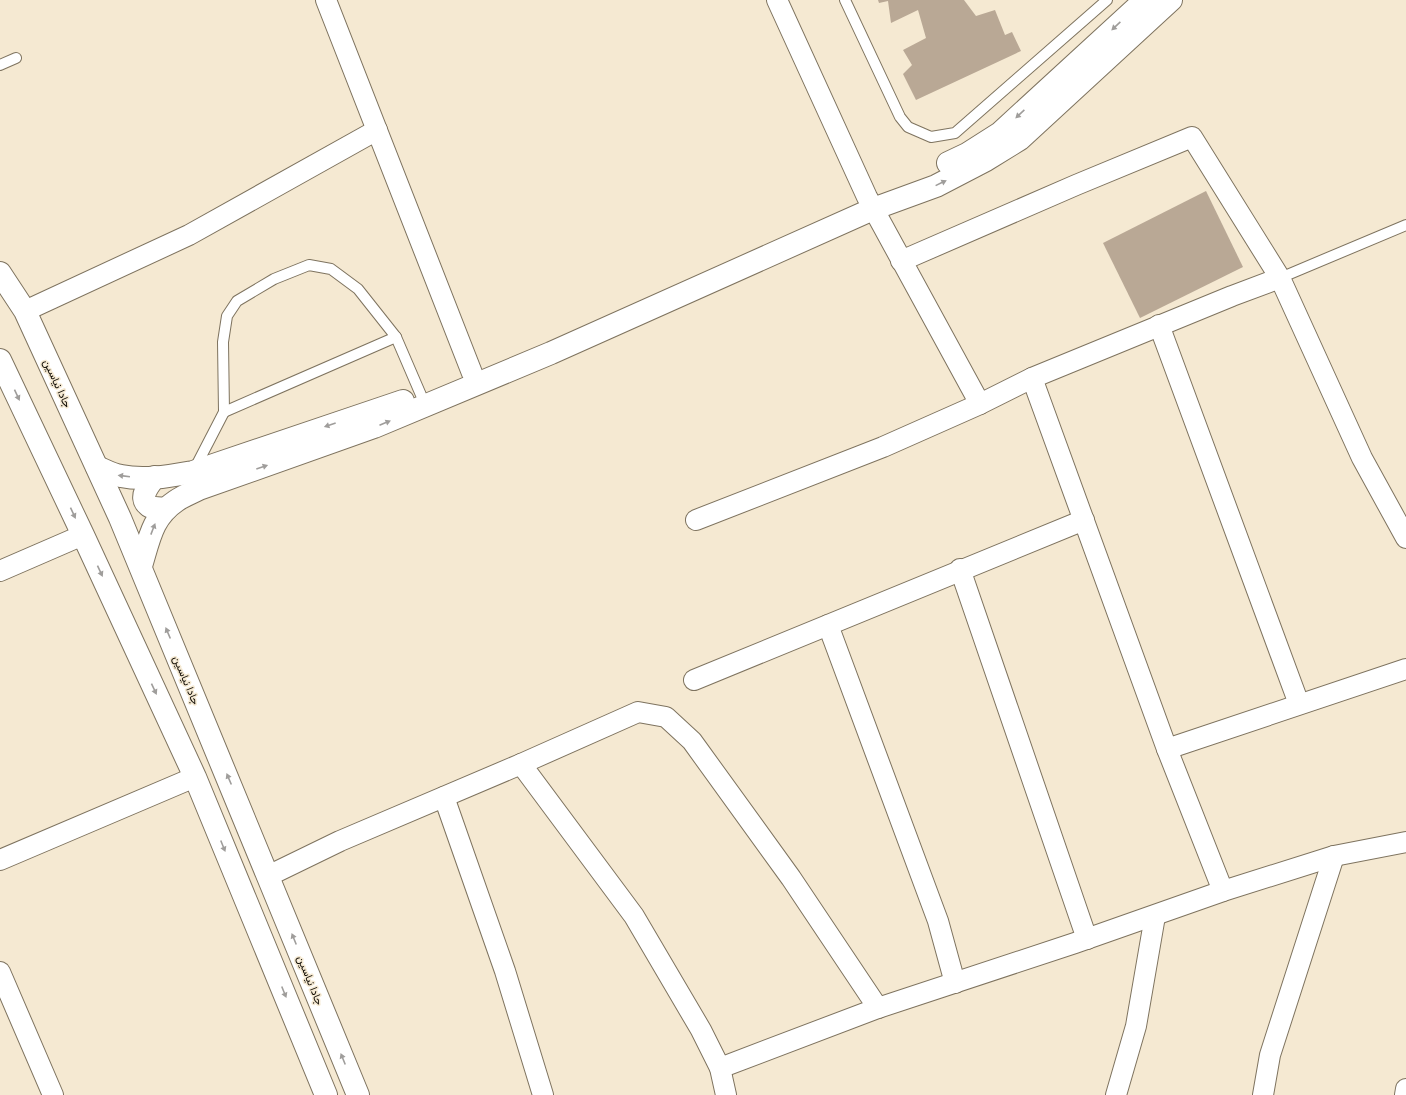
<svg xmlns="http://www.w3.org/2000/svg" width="1406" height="1095" viewBox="0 0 1406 1095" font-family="'Open Sans',Vazirmatn,sans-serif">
<rect width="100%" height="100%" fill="#f5e9d2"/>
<g fill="#b9a895">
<path d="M 878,0 L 964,0 L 976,16 L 995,10 L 1005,35 L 1012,32 L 1021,51 L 916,100 L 903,74 L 912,65 L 903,50 L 926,38 L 918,10 L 891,23 L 888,1 L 879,3 Z"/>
<path d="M 1206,191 L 1243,267 L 1140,318 L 1103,243 Z"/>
</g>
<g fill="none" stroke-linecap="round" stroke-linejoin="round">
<defs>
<g id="service">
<path d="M 845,0 L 900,117 L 908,127 L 931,137 L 955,133 L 1107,0"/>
<path d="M 0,65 L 16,58"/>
<path d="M 1280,278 L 1406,225"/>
<path d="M 224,412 L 396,337"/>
<path d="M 194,470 L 224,412 L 223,342 L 227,316 L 237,301 L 274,279 L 309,265 L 331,269 L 358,289 L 396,337 L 421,395"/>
</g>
<g id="minor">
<path d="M 326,0 L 472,373"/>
<path d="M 777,0 L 867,197 L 980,404"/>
<path d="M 901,261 L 1076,185 L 1192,137 L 1280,278 L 1362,458 L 1406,538"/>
<path d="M 25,311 L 189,235 L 377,130"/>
<path d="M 1159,325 L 1299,704"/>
<path d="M 1032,378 L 1167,749 L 1223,891"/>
<path d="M 696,520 L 883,447 L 980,404 L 1032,378 L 1232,296 L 1280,278"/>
<path d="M 960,569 L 1087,939"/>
<path d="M 0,571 L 83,535"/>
<path d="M 828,625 L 938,921 L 955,983"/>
<path d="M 694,680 L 1084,520"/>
<path d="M 1167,749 L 1406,669"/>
<path d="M 521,764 L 634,916 L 701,1030 L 720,1068 L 726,1095"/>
<path d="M 444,797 L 505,971 L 543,1095"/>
<path d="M 0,860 L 195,777"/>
<path d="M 268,876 L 340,841 L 521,764 L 638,712 L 666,717 L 692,741 L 791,878 L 878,1008"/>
<path d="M 0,972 L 53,1095"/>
<path d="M 720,1068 L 878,1008 L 1075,943 L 1223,891 L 1334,856 L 1406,842"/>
<path d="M 1116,1095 L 1136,1026 L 1155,916"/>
<path d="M 1263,1095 L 1270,1055 L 1334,856"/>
<path d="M 1405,1095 L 1406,1089"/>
</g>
<g id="tertiary">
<path d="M 948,163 L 967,154 L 1000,133 L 1145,0"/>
<path d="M 0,273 L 25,311 L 120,518 L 358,1095"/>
<path d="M 0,360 L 83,535 L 195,777 L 326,1095"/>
<path d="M 97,467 C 104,470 113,475 121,476 C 144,481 170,476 193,472 L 403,401"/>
<path d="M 155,477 C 150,483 138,497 148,505 C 152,509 161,508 166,509"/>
<path d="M 141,566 C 149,540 152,517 176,501 C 183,496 191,493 199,489 L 374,427 L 551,353 L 873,209 L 936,186 L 986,160 L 1020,139 L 1171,0"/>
</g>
</defs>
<use href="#service" stroke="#7e735f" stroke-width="12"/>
<use href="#minor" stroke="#7e735f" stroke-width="22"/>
<use href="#tertiary" stroke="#7e735f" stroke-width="24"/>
<use href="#service" stroke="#fff" stroke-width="10"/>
<use href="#minor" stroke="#fff" stroke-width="20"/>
<use href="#tertiary" stroke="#fff" stroke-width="22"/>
</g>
<defs><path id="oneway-solid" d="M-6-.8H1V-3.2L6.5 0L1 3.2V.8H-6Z"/></defs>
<g fill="#9f9d9b">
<use href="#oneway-solid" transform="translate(1116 26) rotate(137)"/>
<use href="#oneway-solid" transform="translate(1020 114) rotate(137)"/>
<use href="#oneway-solid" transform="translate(941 183) rotate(-26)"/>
<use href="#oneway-solid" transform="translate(17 395) rotate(65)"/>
<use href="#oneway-solid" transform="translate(385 423) rotate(-23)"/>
<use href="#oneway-solid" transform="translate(330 425) rotate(161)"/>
<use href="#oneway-solid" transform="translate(262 467) rotate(-19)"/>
<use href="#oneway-solid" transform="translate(124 476) rotate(-173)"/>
<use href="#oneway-solid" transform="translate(73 513) rotate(65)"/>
<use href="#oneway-solid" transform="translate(153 529) rotate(-69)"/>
<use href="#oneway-solid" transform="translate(100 571) rotate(65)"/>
<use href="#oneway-solid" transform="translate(168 633) rotate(-113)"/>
<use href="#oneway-solid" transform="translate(154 689) rotate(65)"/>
<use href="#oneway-solid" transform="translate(229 779) rotate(-113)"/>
<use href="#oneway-solid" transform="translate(223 846) rotate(68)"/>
<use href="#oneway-solid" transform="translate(294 939) rotate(-112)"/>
<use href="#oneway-solid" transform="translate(284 992) rotate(68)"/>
<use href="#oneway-solid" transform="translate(343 1059) rotate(-112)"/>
</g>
<g text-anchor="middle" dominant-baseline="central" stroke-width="3" stroke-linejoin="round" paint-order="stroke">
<g font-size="11" fill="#0f0b04" stroke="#f5e9d2">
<text transform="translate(58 383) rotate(65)">جادا نیاسین</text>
<text transform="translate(187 680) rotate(67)">جادا نیاسین</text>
<text transform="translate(311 980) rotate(68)">جادا نیاسین</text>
</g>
</g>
</svg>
